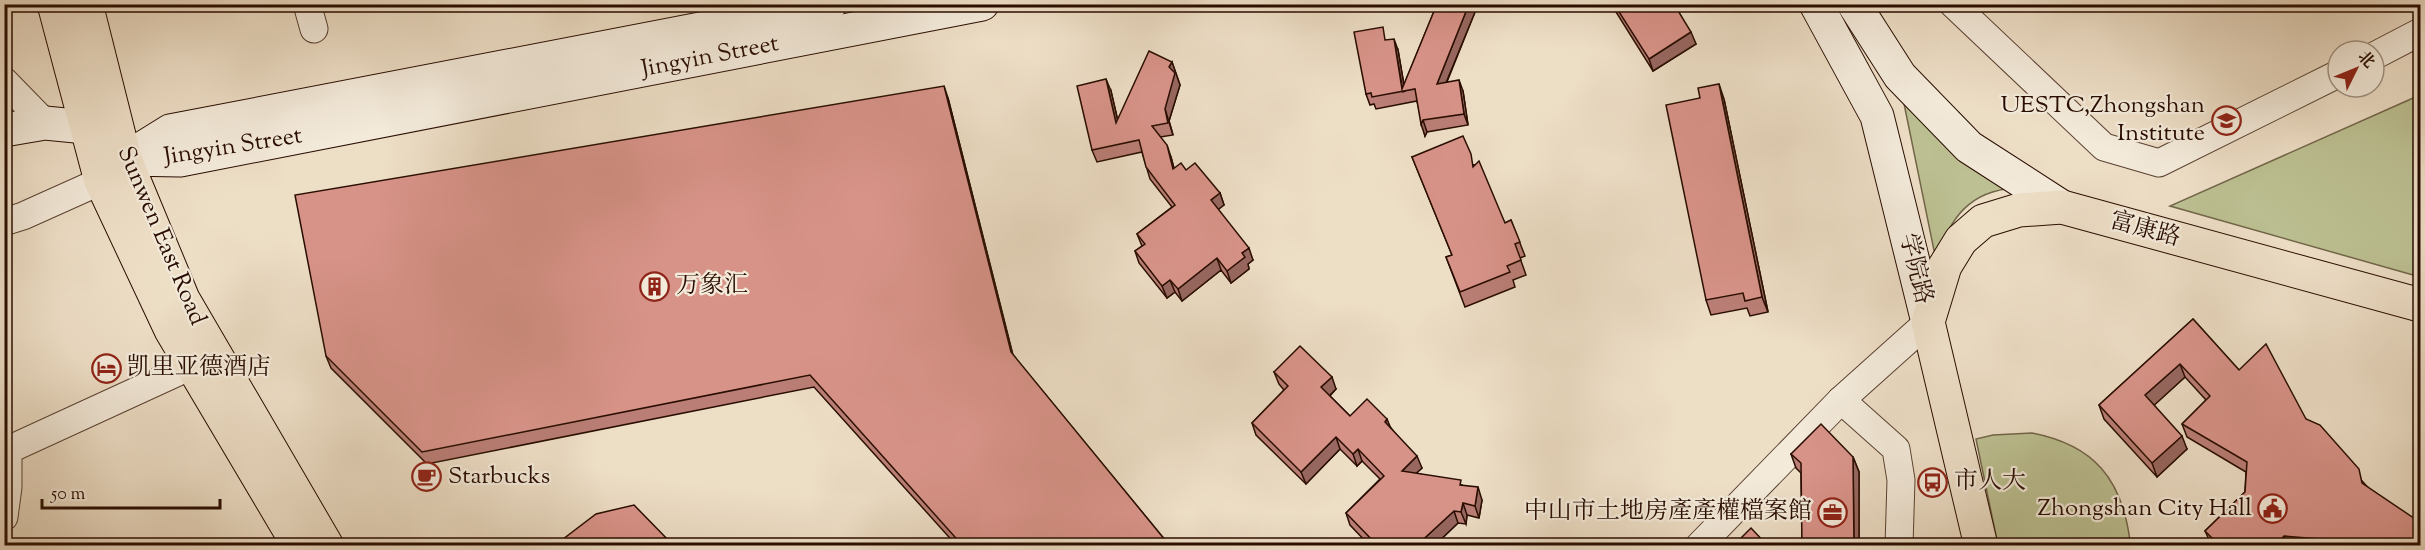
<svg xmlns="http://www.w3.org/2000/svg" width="2425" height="550" viewBox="0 0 2425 550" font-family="'Sorts Mill Goudy','Noto Serif SC',serif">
<rect width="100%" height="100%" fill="#eddec6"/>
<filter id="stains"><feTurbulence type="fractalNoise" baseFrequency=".00333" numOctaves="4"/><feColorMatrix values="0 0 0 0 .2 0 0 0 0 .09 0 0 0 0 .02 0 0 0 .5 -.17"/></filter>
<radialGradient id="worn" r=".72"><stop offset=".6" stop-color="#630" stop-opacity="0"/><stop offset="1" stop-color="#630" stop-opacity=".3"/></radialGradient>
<g fill="#bcc092" stroke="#726649" stroke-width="1.5">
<path d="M 1901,89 L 2015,188 C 1969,191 1950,218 1936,260 Z"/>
<path d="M 2420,95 L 2420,277 L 2170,206 Z"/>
<path d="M 2032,433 C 2094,445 2122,479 2130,541 L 2107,546 L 1998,545 L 1976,439 L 1993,435 Z"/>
</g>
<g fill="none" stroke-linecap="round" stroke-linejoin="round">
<defs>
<g id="street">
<path d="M 307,4 L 314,29"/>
<path d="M 1953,4 L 2104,147 L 2159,163 L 2338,74"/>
<path d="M 2374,56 L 2420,32"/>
<path d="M 4,81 L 45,123"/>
<path d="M 4,222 L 23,216 L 101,181 L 115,167"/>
<path d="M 1841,400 L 1896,449 L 1901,480 L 1899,546"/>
<path d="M 4,446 L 8,450 L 8,487 L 4,517"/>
<path d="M 8,450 L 191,366"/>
<path d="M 1699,546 L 1841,400 L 1928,322"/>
</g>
<g id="secondary">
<path d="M 1816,4 L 1877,116 L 1928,322"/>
<path d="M 1854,4 L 1900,76 L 1969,147 L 2062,207"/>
<path d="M 4,130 L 45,123 L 86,127 L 107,144"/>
<path d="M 125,159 L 180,160 L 982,4"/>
<path d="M 125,159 L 170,131 L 830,4"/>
</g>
<g id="primary">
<path d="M 54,4 L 101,181 L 171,330 L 299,546"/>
<path d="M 86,4 L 125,159 L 183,299 L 327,546"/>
<path d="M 1981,546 L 1928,322 L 1945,266 L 1961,240 L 1983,221 L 2019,210 L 2062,207 L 2420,305"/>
</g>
</defs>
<use href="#street" stroke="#5a4132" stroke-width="29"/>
<use href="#secondary" stroke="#290d00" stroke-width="35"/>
<use href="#primary" stroke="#290d00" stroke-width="35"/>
<use href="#street" stroke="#f3eada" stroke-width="27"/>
<use href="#secondary" stroke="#f3eada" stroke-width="33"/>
<use href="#primary" stroke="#eddec6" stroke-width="33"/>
</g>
<g fill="#ba7e76" stroke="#290d00" stroke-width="1.5">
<path d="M 1437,4 L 1472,4 L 1475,12 L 1447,82 L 1463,91 L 1468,125 L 1427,132 L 1425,136 L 1417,101 L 1376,109 L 1374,104 L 1370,105 L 1366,94 L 1398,50 L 1404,85 Z"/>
<path d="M 1611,4 L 1674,4 L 1696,44 L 1653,71 Z"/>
<path d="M 1172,62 L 1180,85 L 1169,121 L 1173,135 L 1160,137 L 1171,157 L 1174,168 L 1186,170 L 1220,193 L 1224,205 L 1218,209 L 1253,260 L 1248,264 L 1249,269 L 1231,283 L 1221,270 L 1182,301 L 1175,292 L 1167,298 L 1139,263 L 1135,251 L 1142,246 L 1137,234 L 1172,207 L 1150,179 L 1142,152 L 1097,162 L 1092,150 L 1111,91 L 1118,121 Z"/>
<path d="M 948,98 L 1013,355 L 1170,546 L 957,546 L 814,387 L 427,464 L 331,368 L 326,356 Z"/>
<path d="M 1724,99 L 1768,312 L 1750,316 L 1747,308 L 1711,315 L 1706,300 Z"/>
<path d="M 1412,157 L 1475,165 L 1505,223 L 1511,220 L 1525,256 L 1520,258 L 1526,275 L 1513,280 L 1515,287 L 1465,307 L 1446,257 L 1452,255 Z"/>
<path d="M 2193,319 L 2239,370 L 2306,419 L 2421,546 L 2212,546 L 2205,531 L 2245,492 L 2246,472 L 2187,437 L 2182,424 L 2206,400 L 2185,377 L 2154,405 L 2187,449 L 2157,477 L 2104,419 L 2099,405 Z"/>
<path d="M 1274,372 L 1336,389 L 1330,396 L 1350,416 L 1391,428 L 1422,468 L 1416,473 L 1462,485 L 1482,500 L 1479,518 L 1467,515 L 1466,524 L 1458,523 L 1434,546 L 1370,546 L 1350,525 L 1346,513 L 1380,479 L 1362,461 L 1357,466 L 1340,449 L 1306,484 L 1256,435 L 1252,423 L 1284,390 L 1279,384 Z"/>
<path d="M 1791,454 L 1853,457 L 1859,472 L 1859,546 L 1802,546 L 1801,473 L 1796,468 Z"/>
</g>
<g fill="#976760" stroke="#290d00" stroke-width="1.5">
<path d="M 1469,4 L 1472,4 L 1475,12 L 1441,95 L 1437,84 Z"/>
<path d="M 1691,32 L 1696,44 L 1653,71 L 1649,59 Z"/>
<path d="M 1394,39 L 1398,50 L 1405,91 L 1403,92 Z"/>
<path d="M 1172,62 L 1180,85 L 1169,121 L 1173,135 L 1165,109 L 1169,67 Z"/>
<path d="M 1106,79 L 1111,91 L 1121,135 L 1116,123 Z"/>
<path d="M 1459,80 L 1463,91 L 1468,125 L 1464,114 Z"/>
<path d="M 1719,84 L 1724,99 L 1768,312 L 1762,297 Z"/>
<path d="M 944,86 L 948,98 L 1015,364 L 1011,352 Z"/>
<path d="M 1423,120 L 1427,132 L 1425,136 L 1421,124 Z"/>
<path d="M 1167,145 L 1171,157 L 1177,181 L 1173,169 Z"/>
<path d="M 1220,193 L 1224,205 L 1215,212 L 1211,200 Z"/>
<path d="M 1249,248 L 1253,260 L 1248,264 L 1249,269 L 1231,283 L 1227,271 L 1242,253 Z"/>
<path d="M 1217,258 L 1221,270 L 1182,301 L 1178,289 Z"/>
<path d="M 1170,280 L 1175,292 L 1167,298 L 1162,286 Z"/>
<path d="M 2180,364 L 2185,377 L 2150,409 L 2145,395 Z"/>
<path d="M 1332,377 L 1336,389 L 1326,399 L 1321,387 Z"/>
<path d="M 1387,419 L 1392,431 L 1385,422 Z"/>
<path d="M 2182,436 L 2187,449 L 2157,477 L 2152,463 Z"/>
<path d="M 1336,437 L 1340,449 L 1306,484 L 1301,472 Z"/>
<path d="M 1358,449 L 1362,461 L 1357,466 L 1353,454 Z"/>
<path d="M 1417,456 L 1422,468 L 1406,483 L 1402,471 Z"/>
<path d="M 1853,457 L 1859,472 L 1859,546 L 1854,546 Z"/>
<path d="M 1478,487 L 1482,500 L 1479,518 L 1475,506 Z"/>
<path d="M 1463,503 L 1467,515 L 1466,524 L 1461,512 Z"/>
<path d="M 1454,511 L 1458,523 L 1434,546 L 1416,546 Z"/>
<path d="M 2421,535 L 2421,546 L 2409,546 Z"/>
<path d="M 2284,536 L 2288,546 L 2275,546 Z"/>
</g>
<g fill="#d89389" stroke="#290d00" stroke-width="1.5">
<path d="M 1437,4 L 1469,4 L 1437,84 L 1459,80 L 1464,114 L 1423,120 L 1421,124 L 1415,89 L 1372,97 L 1371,93 L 1366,94 L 1354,32 L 1383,27 L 1385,40 L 1394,39 L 1402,89 Z"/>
<path d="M 1614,4 L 1674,4 L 1691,32 L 1649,59 Z"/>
<path d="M 1149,51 L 1172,62 L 1169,67 L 1175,73 L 1165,109 L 1168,123 L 1152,126 L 1167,145 L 1173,169 L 1181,163 L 1186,170 L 1195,163 L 1220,193 L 1211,200 L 1249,248 L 1242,253 L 1245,257 L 1227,271 L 1217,258 L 1178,289 L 1170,280 L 1162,286 L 1135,251 L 1145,244 L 1137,234 L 1175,205 L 1146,167 L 1139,140 L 1092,150 L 1077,86 L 1106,79 L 1116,123 Z"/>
<path d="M 1719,84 L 1762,297 L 1745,301 L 1743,293 L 1706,300 L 1666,105 L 1700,98 L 1698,88 Z"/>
<path d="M 944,86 L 1011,352 L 1170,546 L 963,546 L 810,375 L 422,452 L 326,356 L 295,195 Z"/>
<path d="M 1463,136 L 1471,154 L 1473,167 L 1479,161 L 1505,223 L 1511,220 L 1520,242 L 1515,244 L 1521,260 L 1507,266 L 1510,272 L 1460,292 L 1446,257 L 1452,255 L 1412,157 Z"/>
<path d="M 2193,319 L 2239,370 L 2266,344 L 2306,419 L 2320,425 L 2359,469 L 2362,483 L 2421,523 L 2421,535 L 2409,546 L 2322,546 L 2319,539 L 2284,536 L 2275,546 L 2220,546 L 2205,531 L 2245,492 L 2247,462 L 2182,424 L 2210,396 L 2180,364 L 2145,395 L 2182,436 L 2152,463 L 2099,405 Z"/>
<path d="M 1300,346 L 1332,377 L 1321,387 L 1350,416 L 1367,399 L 1387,419 L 1385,422 L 1417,456 L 1402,471 L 1461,480 L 1460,485 L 1478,487 L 1475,506 L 1463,503 L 1461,512 L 1454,511 L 1416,546 L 1378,546 L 1346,513 L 1384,476 L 1358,449 L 1353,454 L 1336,437 L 1301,472 L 1252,423 L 1288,386 L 1274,372 Z"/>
<path d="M 1821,424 L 1853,457 L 1854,546 L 1802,546 L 1801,463 L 1791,454 Z"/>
<path d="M 634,505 L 674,546 L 554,546 L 596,514 Z"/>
<path d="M 1751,528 L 1768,546 L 1733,546 Z"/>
</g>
<defs>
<symbol id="university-ring" viewBox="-11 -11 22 22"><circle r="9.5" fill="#f3eada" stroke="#8f2418" stroke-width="1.5"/><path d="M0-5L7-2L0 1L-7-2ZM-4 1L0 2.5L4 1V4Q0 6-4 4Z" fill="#8f2418"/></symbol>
<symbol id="building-ring" viewBox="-11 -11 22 22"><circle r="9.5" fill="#f3eada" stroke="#8f2418" stroke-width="1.5"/><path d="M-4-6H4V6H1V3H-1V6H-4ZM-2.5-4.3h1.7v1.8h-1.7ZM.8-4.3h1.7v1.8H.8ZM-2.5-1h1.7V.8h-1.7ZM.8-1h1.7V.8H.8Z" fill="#8f2418"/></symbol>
<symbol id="hotel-ring" viewBox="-11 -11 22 22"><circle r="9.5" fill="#f3eada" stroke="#8f2418" stroke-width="1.5"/><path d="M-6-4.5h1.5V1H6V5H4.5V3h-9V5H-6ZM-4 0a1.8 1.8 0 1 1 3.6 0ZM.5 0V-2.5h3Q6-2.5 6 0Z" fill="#8f2418"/></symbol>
<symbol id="cafe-ring" viewBox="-11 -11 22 22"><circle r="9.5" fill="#f3eada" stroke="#8f2418" stroke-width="1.5"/><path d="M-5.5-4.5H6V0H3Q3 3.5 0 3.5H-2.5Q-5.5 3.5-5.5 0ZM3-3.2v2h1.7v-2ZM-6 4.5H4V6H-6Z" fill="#8f2418"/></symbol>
<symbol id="bus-ring" viewBox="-11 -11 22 22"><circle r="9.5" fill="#f3eada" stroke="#8f2418" stroke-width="1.5"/><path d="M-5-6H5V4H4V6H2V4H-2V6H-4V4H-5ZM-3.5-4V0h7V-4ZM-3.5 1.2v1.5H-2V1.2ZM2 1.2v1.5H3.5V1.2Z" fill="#8f2418"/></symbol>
<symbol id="civic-ring" viewBox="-11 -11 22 22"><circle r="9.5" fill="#f3eada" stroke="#8f2418" stroke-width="1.5"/><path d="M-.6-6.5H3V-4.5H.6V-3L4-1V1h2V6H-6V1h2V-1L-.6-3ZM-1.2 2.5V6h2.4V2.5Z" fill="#8f2418"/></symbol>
<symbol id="office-ring" viewBox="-11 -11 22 22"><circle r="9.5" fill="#f3eada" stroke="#8f2418" stroke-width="1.5"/><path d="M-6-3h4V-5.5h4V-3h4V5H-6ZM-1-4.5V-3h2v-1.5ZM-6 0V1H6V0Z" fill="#8f2418"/></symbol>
</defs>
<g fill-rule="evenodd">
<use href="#university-ring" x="2210" y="104" width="33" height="33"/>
<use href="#building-ring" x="638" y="270" width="33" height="33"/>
<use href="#hotel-ring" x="90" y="352" width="33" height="33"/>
<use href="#cafe-ring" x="410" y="460" width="33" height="33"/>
<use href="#bus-ring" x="1916" y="466" width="33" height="33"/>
<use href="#civic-ring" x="2256" y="492" width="33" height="33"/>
<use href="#office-ring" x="1816" y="496" width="33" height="33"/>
</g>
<g text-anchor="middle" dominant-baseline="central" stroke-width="4.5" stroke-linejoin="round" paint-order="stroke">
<g font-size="24" fill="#290d00" stroke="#f3eada">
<text transform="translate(710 57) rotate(-11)">Jingyin Street</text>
<text transform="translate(233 147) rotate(-9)">Jingyin Street</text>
<text transform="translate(2145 230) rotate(15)">富康路</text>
<text transform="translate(161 236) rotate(67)">Sunwen East Road</text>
<text transform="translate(1915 269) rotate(76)">学院路</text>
</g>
<g font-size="24" fill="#290d00" stroke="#f3eada" text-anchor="start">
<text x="2205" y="106" text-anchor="end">UESTC,Zhongshan<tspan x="2205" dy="28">Institute</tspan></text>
<text x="676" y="286">万象汇</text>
<text x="127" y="368">凯里亚德酒店</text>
<text x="448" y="477">Starbucks</text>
<text x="1954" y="482">市人大</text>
<text x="2252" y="509" text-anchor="end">Zhongshan City Hall</text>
<text x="1812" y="512" text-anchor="end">中山市土地房產產權檔案館</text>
</g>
</g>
<rect width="2425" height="550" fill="none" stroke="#eddec6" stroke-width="24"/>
<rect x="6" y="6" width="2413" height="538" fill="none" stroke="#290d00" stroke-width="3"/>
<rect x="12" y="12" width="2401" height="526" fill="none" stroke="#290d00" stroke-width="1.5"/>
<g transform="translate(2356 69) rotate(47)"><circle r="28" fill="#f3eada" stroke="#a29283" stroke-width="1.5"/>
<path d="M0-4.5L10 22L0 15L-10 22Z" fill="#8f2418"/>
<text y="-9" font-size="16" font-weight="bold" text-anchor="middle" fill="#290d00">北</text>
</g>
<path d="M42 499v9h178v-9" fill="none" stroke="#290d00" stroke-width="3"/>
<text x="51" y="499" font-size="18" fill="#290d00" stroke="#f3eada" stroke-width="4.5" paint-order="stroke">50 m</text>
<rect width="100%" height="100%" filter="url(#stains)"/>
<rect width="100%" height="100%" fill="url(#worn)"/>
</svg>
